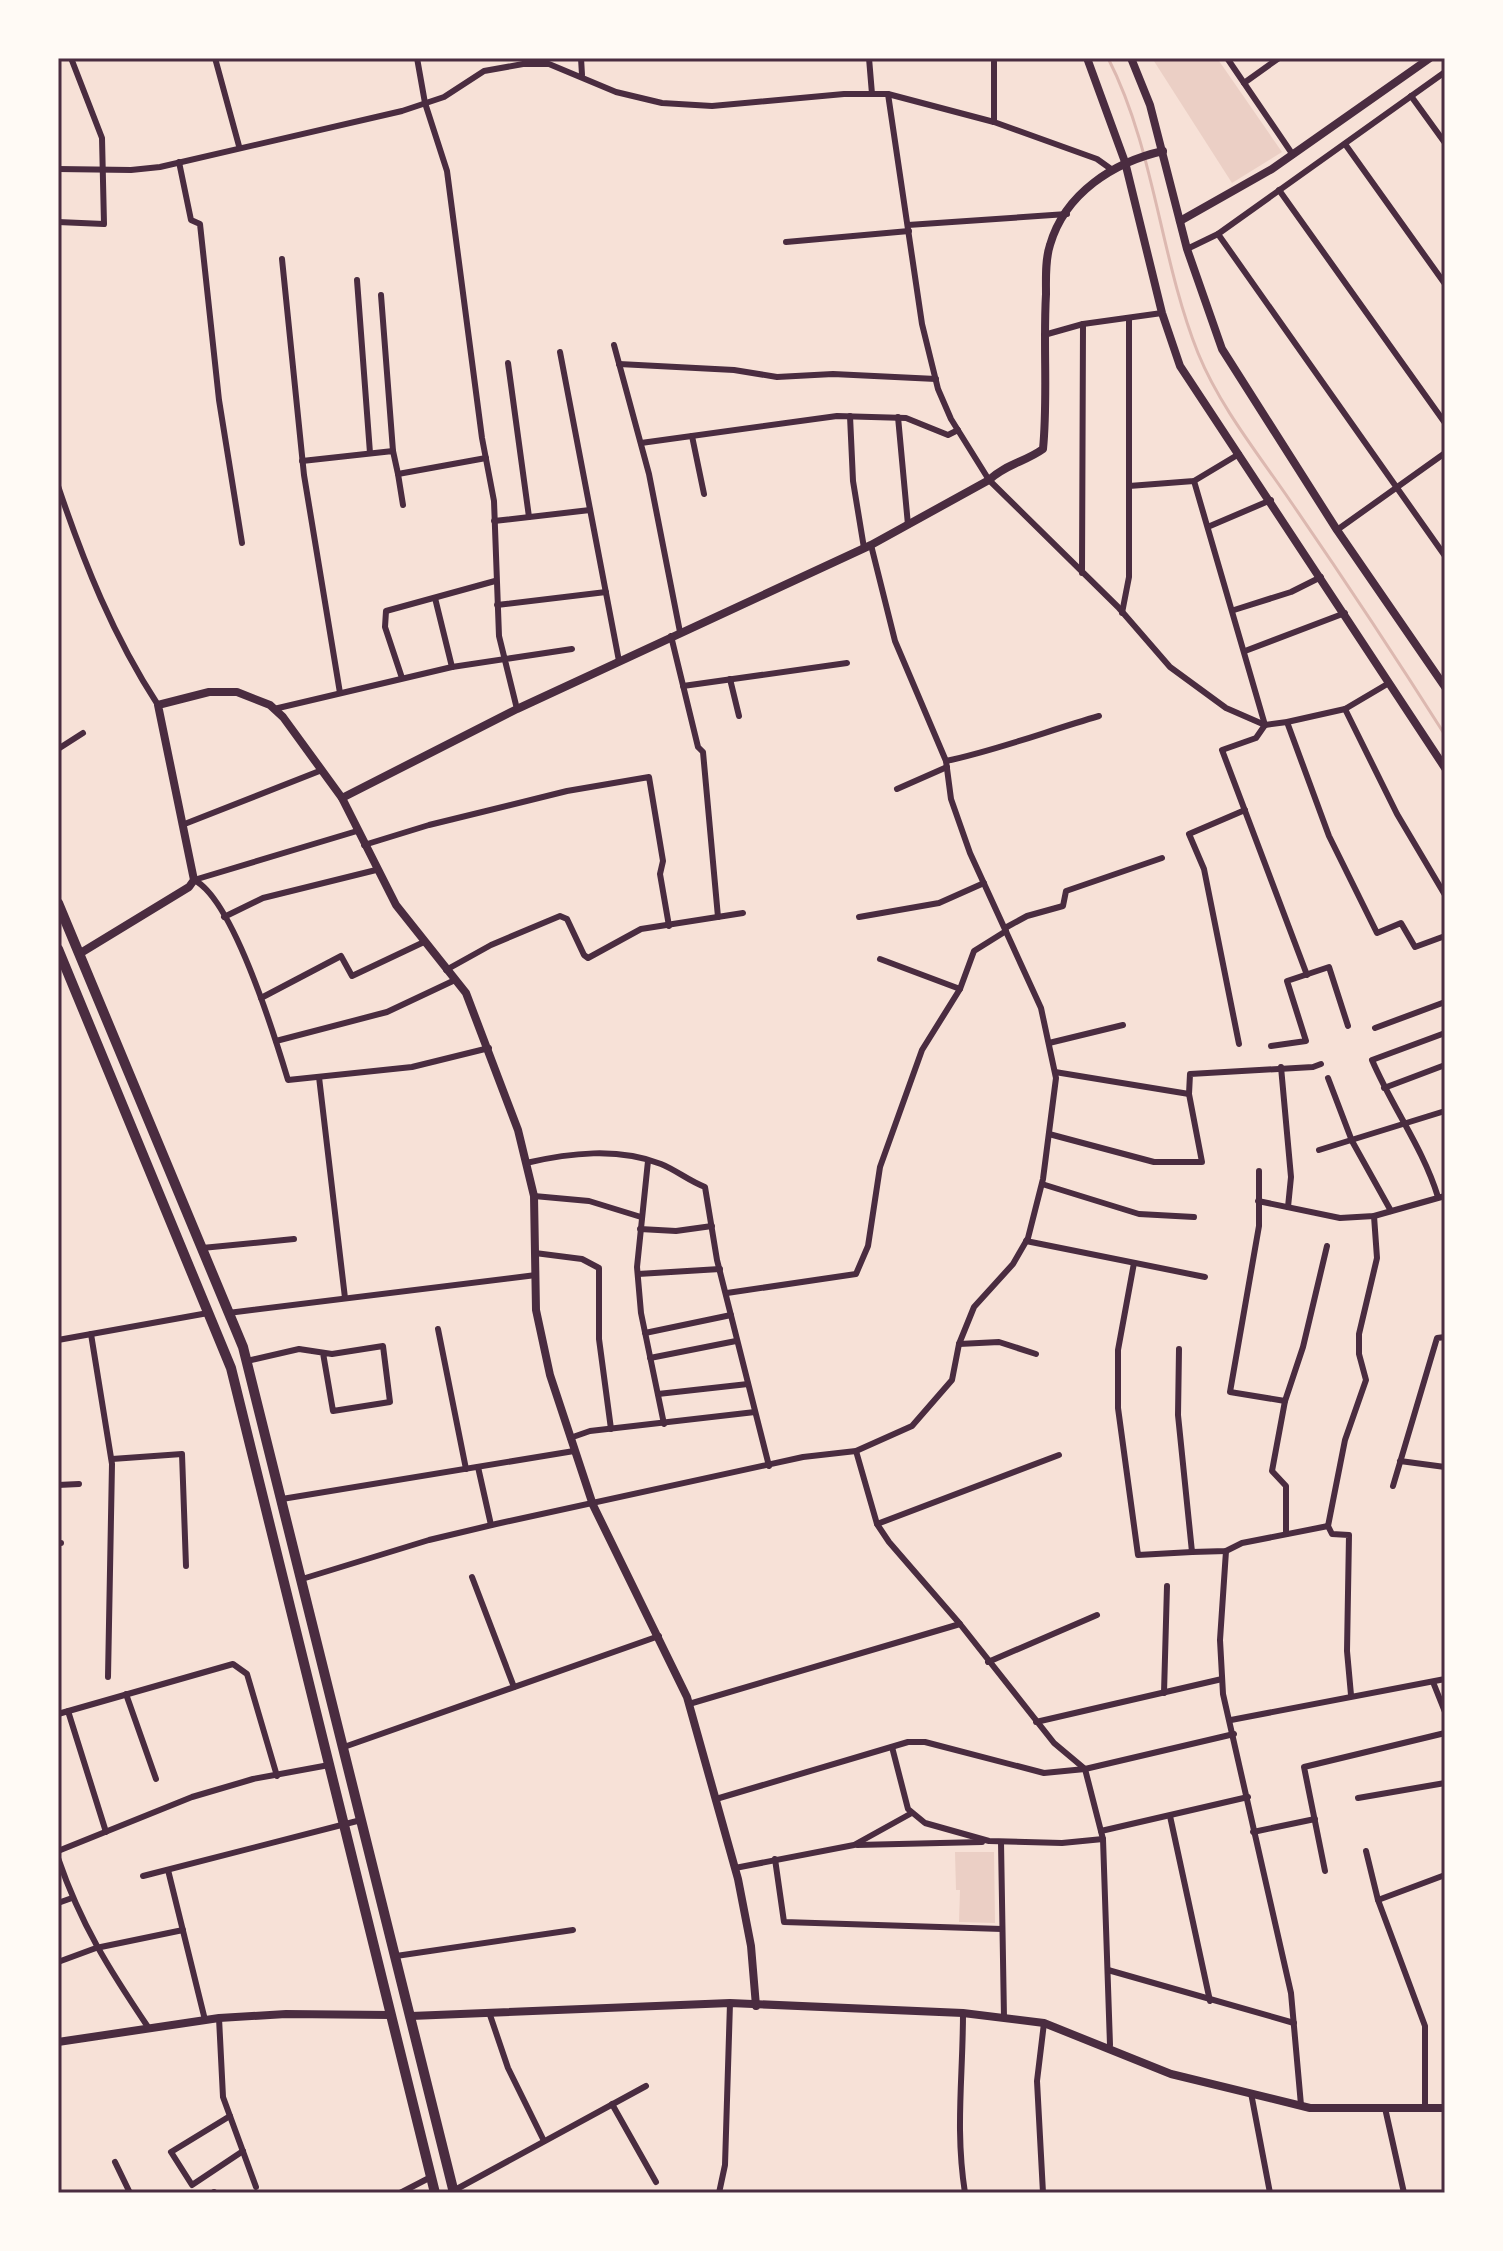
<svg xmlns="http://www.w3.org/2000/svg" width="1503" height="2251" viewBox="0 0 1503 2251" font-family="'Fira Sans Condensed',sans-serif">
<rect width="100%" height="100%" fill="#f7e1d7"/>
<g fill="#ebcfc5">
<path d="M 1152,58 L 1217,58 L 1282,152 L 1232,183 Z"/>
<path d="M 955,1852 L 994,1852 L 995,1923 L 959,1922 L 960,1890 L 956,1890 Z"/>
</g>
<g fill="none" stroke-linecap="round" stroke-linejoin="round">
<path stroke="#dcb8b0" stroke-width="3" d="M 1108,58 C 1155,150 1160,258 1198,353 C 1220,407 1259,455 1291,502 C 1344,579 1395,656 1445,735"/>
<g stroke="#4a2c40" stroke-width="6">
<path d="M 215,58 L 239,146"/>
<path d="M 417,58 L 425,103 L 447,171 L 482,438 L 494,501 L 499,636 L 517,709"/>
<path d="M 581,58 L 582,75"/>
<path d="M 869,58 L 872,94"/>
<path d="M 1227,58 L 1293,155"/>
<path d="M 994,62 L 994,122"/>
<path d="M 1244,83 L 1279,58"/>
<path d="M 888,94 L 922,324 L 938,389 L 951,419 L 989,480 L 1118,607 L 1170,667 L 1226,708 L 1265,725 L 1287,722 L 1345,709 L 1389,683"/>
<path d="M 1411,96 L 1445,143"/>
<path d="M 1345,144 L 1445,284"/>
<path d="M 179,162 L 191,220 L 200,224 L 219,400 L 242,543"/>
<path d="M 58,169 L 131,170 L 160,167 L 402,111 L 444,97 L 484,71 L 523,64 L 549,64 L 616,92 L 662,103 L 712,106 L 844,94 L 888,94 L 994,122 L 1097,159 L 1111,169"/>
<path d="M 1279,190 L 1445,423"/>
<path d="M 58,222 L 104,224 L 102,138 L 71,58"/>
<path d="M 908,225 L 1067,214"/>
<path d="M 1218,234 L 1445,556"/>
<path d="M 786,242 L 909,231"/>
<path d="M 1187,249 L 1218,234 L 1445,72"/>
<path d="M 282,259 L 304,475 L 340,693"/>
<path d="M 357,280 L 370,453"/>
<path d="M 381,295 L 393,451"/>
<path d="M 1044,335 L 1083,324 L 1162,313"/>
<path d="M 614,345 L 649,474 L 680,632"/>
<path d="M 560,352 L 619,661"/>
<path d="M 508,363 L 529,517"/>
<path d="M 619,364 L 734,370 L 777,377 L 833,374 L 936,379"/>
<path d="M 850,416 L 853,481 L 864,548"/>
<path d="M 898,417 L 908,525"/>
<path d="M 692,436 L 704,494"/>
<path d="M 641,443 L 837,416 L 906,418 L 948,435 L 958,430"/>
<path d="M 302,461 L 393,451 L 398,474 L 486,458"/>
<path d="M 398,474 L 403,505"/>
<path d="M 1194,481 L 1265,725 L 1256,738 L 1222,750 L 1307,975"/>
<path d="M 58,486 C 84,563 113,636 158,705"/>
<path d="M 1129,486 L 1194,481 L 1239,454"/>
<path d="M 494,521 L 590,510"/>
<path d="M 1210,526 L 1271,500"/>
<path d="M 1337,530 L 1445,453"/>
<path d="M 1082,573 L 1083,324"/>
<path d="M 435,598 L 452,667"/>
<path d="M 497,605 L 606,592"/>
<path d="M 1234,610 L 1291,592 L 1321,577"/>
<path d="M 1122,613 L 1129,577 L 1129,318"/>
<path d="M 671,636 L 698,747 L 703,752 L 718,917"/>
<path d="M 1245,651 L 1345,613"/>
<path d="M 402,678 L 385,627 L 386,611 L 495,581"/>
<path d="M 730,679 L 739,716"/>
<path d="M 683,686 L 847,663"/>
<path d="M 274,709 L 452,667 L 572,649"/>
<path d="M 1345,709 L 1397,814 L 1445,895"/>
<path d="M 1287,722 L 1329,836 L 1377,933 L 1401,923 L 1415,947 L 1445,936"/>
<path d="M 58,749 L 83,733"/>
<path d="M 946,761 C 998,750 1047,731 1099,716"/>
<path d="M 897,789 L 947,767"/>
<path d="M 182,825 L 322,770"/>
<path d="M 364,845 L 429,825 L 567,791 L 649,777 L 663,861 L 660,874 L 669,926"/>
<path d="M 194,880 C 233,899 275,1037 288,1080 L 412,1067 L 489,1048"/>
<path d="M 194,880 L 357,831"/>
<path d="M 224,917 L 263,898 L 376,870"/>
<path d="M 859,917 L 939,903 L 984,883"/>
<path d="M 1005,928 L 1027,916 L 1063,906 L 1066,891 L 1162,858"/>
<path d="M 880,959 L 960,989"/>
<path d="M 446,970 L 491,945 L 560,916 L 567,919 L 584,955 L 588,958 L 641,929 L 743,913"/>
<path d="M 261,998 L 341,956 L 352,976 L 424,942"/>
<path d="M 1375,1028 L 1445,1002"/>
<path d="M 276,1041 L 387,1012 L 455,980"/>
<path d="M 1049,1043 L 1123,1025"/>
<path d="M 1239,1044 L 1204,869 L 1189,834 L 1245,810"/>
<path d="M 1271,1046 L 1306,1041 L 1287,981 L 1329,967 L 1348,1026"/>
<path d="M 1281,1067 L 1291,1177 L 1288,1207"/>
<path d="M 1055,1072 L 1189,1094"/>
<path d="M 319,1077 L 345,1298"/>
<path d="M 1328,1078 L 1352,1141 L 1391,1211"/>
<path d="M 1384,1088 L 1445,1065"/>
<path d="M 1049,1134 L 1154,1162 L 1202,1162 L 1189,1094 L 1190,1074 L 1313,1067 L 1321,1064"/>
<path d="M 1319,1150 L 1445,1111"/>
<path d="M 648,1161 L 637,1267 L 641,1313 L 664,1424"/>
<path d="M 526,1163 C 569,1153 618,1147 661,1164 C 676,1170 689,1181 705,1187 L 717,1260 L 769,1466"/>
<path d="M 1259,1171 L 1259,1226 L 1230,1392 L 1285,1401"/>
<path d="M 1042,1184 L 1139,1214 L 1194,1217"/>
<path d="M 534,1196 L 589,1201 L 641,1217"/>
<path d="M 1438,1197 C 1423,1148 1392,1107 1372,1060 L 1445,1033"/>
<path d="M 1258,1201 L 1340,1218 L 1374,1216 L 1445,1196"/>
<path d="M 640,1229 L 676,1231 L 712,1226"/>
<path d="M 1026,1241 L 1205,1277"/>
<path d="M 202,1248 L 294,1239"/>
<path d="M 535,1253 L 582,1259 L 599,1268 L 599,1339 L 611,1429"/>
<path d="M 1134,1263 L 1118,1350 L 1118,1408 L 1138,1555 L 1192,1552"/>
<path d="M 638,1274 L 720,1269"/>
<path d="M 727,1293 L 856,1274 L 868,1246 L 880,1167 L 922,1050 L 960,989 L 974,951 L 1006,931"/>
<path d="M 228,1313 L 536,1275"/>
<path d="M 438,1329 L 466,1469"/>
<path d="M 645,1333 L 731,1315"/>
<path d="M 91,1334 L 112,1464 L 108,1677"/>
<path d="M 58,1340 L 208,1313"/>
<path d="M 959,1344 L 999,1342 L 1036,1354"/>
<path d="M 1179,1349 L 1178,1415 L 1192,1552 L 1226,1551 L 1242,1543 L 1328,1526"/>
<path d="M 650,1358 L 736,1341"/>
<path d="M 247,1361 L 299,1349 L 332,1354 L 383,1346 L 390,1402 L 333,1411 L 323,1353"/>
<path d="M 658,1394 L 748,1384"/>
<path d="M 570,1438 L 590,1431 L 755,1412"/>
<path d="M 856,1451 L 877,1524 L 889,1542 L 960,1624 L 1054,1743 L 1085,1769 L 1103,1839 L 1110,2045"/>
<path d="M 112,1459 L 182,1454 L 186,1566"/>
<path d="M 1400,1461 L 1445,1467"/>
<path d="M 478,1467 L 491,1525"/>
<path d="M 58,1485 L 79,1484"/>
<path d="M 1393,1486 L 1437,1338 L 1445,1337"/>
<path d="M 282,1499 L 574,1451"/>
<path d="M 877,1524 L 1059,1455"/>
<path d="M 1328,1526 L 1345,1440 L 1366,1380 L 1359,1354 L 1359,1334 L 1377,1258 L 1374,1216"/>
<path d="M 1328,1526 L 1332,1534 L 1349,1535 L 1347,1651 L 1351,1695"/>
<path d="M 1286,1534 L 1286,1486 L 1272,1471 L 1285,1401 L 1303,1347 L 1327,1246"/>
<path d="M 58,1543 L 61,1543"/>
<path d="M 1226,1551 L 1220,1640 L 1223,1694 L 1291,1993 L 1301,2105"/>
<path d="M 472,1577 L 514,1687"/>
<path d="M 302,1579 L 429,1540 L 496,1524 L 803,1457 L 856,1451 L 912,1426 L 952,1380 L 959,1344 L 974,1307 L 1013,1264 L 1028,1238 L 1043,1179 L 1056,1078 L 1041,1008 L 970,853 L 951,799 L 946,761 L 895,641 L 871,545"/>
<path d="M 988,1662 L 1097,1615"/>
<path d="M 1433,1682 L 1445,1712"/>
<path d="M 1164,1693 L 1167,1586"/>
<path d="M 126,1694 L 156,1779"/>
<path d="M 689,1704 L 960,1624"/>
<path d="M 68,1711 L 106,1832"/>
<path d="M 58,1714 L 233,1664 L 247,1674 L 277,1776"/>
<path d="M 1231,1720 L 1445,1679"/>
<path d="M 1036,1722 L 1222,1679"/>
<path d="M 344,1747 L 659,1636"/>
<path d="M 892,1747 L 908,1809 L 925,1823 L 989,1841 L 1062,1843 L 1103,1839"/>
<path d="M 1358,1798 L 1445,1783"/>
<path d="M 716,1799 L 908,1742 L 925,1742 L 1044,1773 L 1085,1769 L 1234,1734"/>
<path d="M 1170,1816 L 1210,2001"/>
<path d="M 1101,1831 L 1248,1797"/>
<path d="M 1253,1832 L 1315,1819"/>
<path d="M 1001,1842 L 1004,2018"/>
<path d="M 857,1845 L 982,1842"/>
<path d="M 58,1851 L 192,1797 L 253,1779 L 329,1765"/>
<path d="M 1366,1851 L 1378,1900 L 1425,2026 L 1425,2108"/>
<path d="M 58,1858 C 81,1925 109,1969 148,2027"/>
<path d="M 775,1859 L 784,1922 L 1002,1929"/>
<path d="M 735,1868 L 854,1845 L 910,1814"/>
<path d="M 168,1870 L 205,2020"/>
<path d="M 1325,1871 L 1304,1767 L 1445,1733"/>
<path d="M 143,1876 L 361,1820"/>
<path d="M 1378,1900 L 1445,1875"/>
<path d="M 58,1903 L 72,1898"/>
<path d="M 396,1956 L 573,1930"/>
<path d="M 58,1962 L 96,1948 L 183,1930"/>
<path d="M 1108,1970 L 1294,2023"/>
<path d="M 963,2013 C 963,2077 955,2129 965,2193"/>
<path d="M 490,2015 L 508,2068 L 544,2141"/>
<path d="M 219,2018 L 223,2097 L 256,2187"/>
<path d="M 1251,2093 L 1270,2193"/>
<path d="M 612,2104 L 656,2182"/>
<path d="M 1385,2108 L 1404,2193"/>
<path d="M 230,2116 L 171,2152 L 192,2185 L 243,2151"/>
<path d="M 115,2162 L 130,2193"/>
<path d="M 453,2191 L 646,2086"/>
<path d="M 214,2192 L 214,2193"/>
<path d="M 400,2193 L 431,2177"/>
<path d="M 719,2193 L 725,2165 L 730,2003"/>
<path d="M 1043,2193 L 1037,2081 L 1044,2023"/>
</g>
<g stroke="#4a2c40" stroke-width="8">
<path d="M 1087,58 L 1125,162 L 1162,313 L 1180,366 L 1445,768"/>
<path d="M 1131,58 L 1150,105 L 1187,249 L 1222,349 L 1337,530 L 1445,687"/>
<path d="M 1180,221 L 1272,169 L 1430,58"/>
<path d="M 342,798 L 517,709 L 871,545 L 989,480 C 1006,464 1025,462 1043,449 C 1048,398 1043,346 1046,294 C 1046,279 1045,260 1050,245 C 1065,193 1114,162 1163,151"/>
<path d="M 79,954 L 189,887 L 194,880 L 158,705 L 209,692 L 237,692 L 270,705 L 283,717 L 342,798 L 396,905 L 466,993 L 518,1130 L 534,1196 L 536,1310 L 550,1375 L 593,1505 L 687,1697 L 738,1879 L 751,1946 L 756,2006"/>
<path d="M 411,2016 L 730,2003 L 963,2013 L 1044,2023 L 1171,2074 L 1310,2108 L 1445,2108"/>
<path d="M 58,2042 L 219,2018 L 286,2014 L 391,2015"/>
</g>
<g stroke="#4a2c40" stroke-width="10">
<path d="M 58,903 L 243,1347 L 454,2193"/>
<path d="M 58,949 L 231,1368 L 435,2193"/>
</g>
</g>
<rect width="1503" height="2251" fill="none" stroke="#fffaf5" stroke-width="120"/>
<rect x="60" y="60" width="1383" height="2131" fill="none" stroke="#4a2c40" stroke-width="3"/>
</svg>
